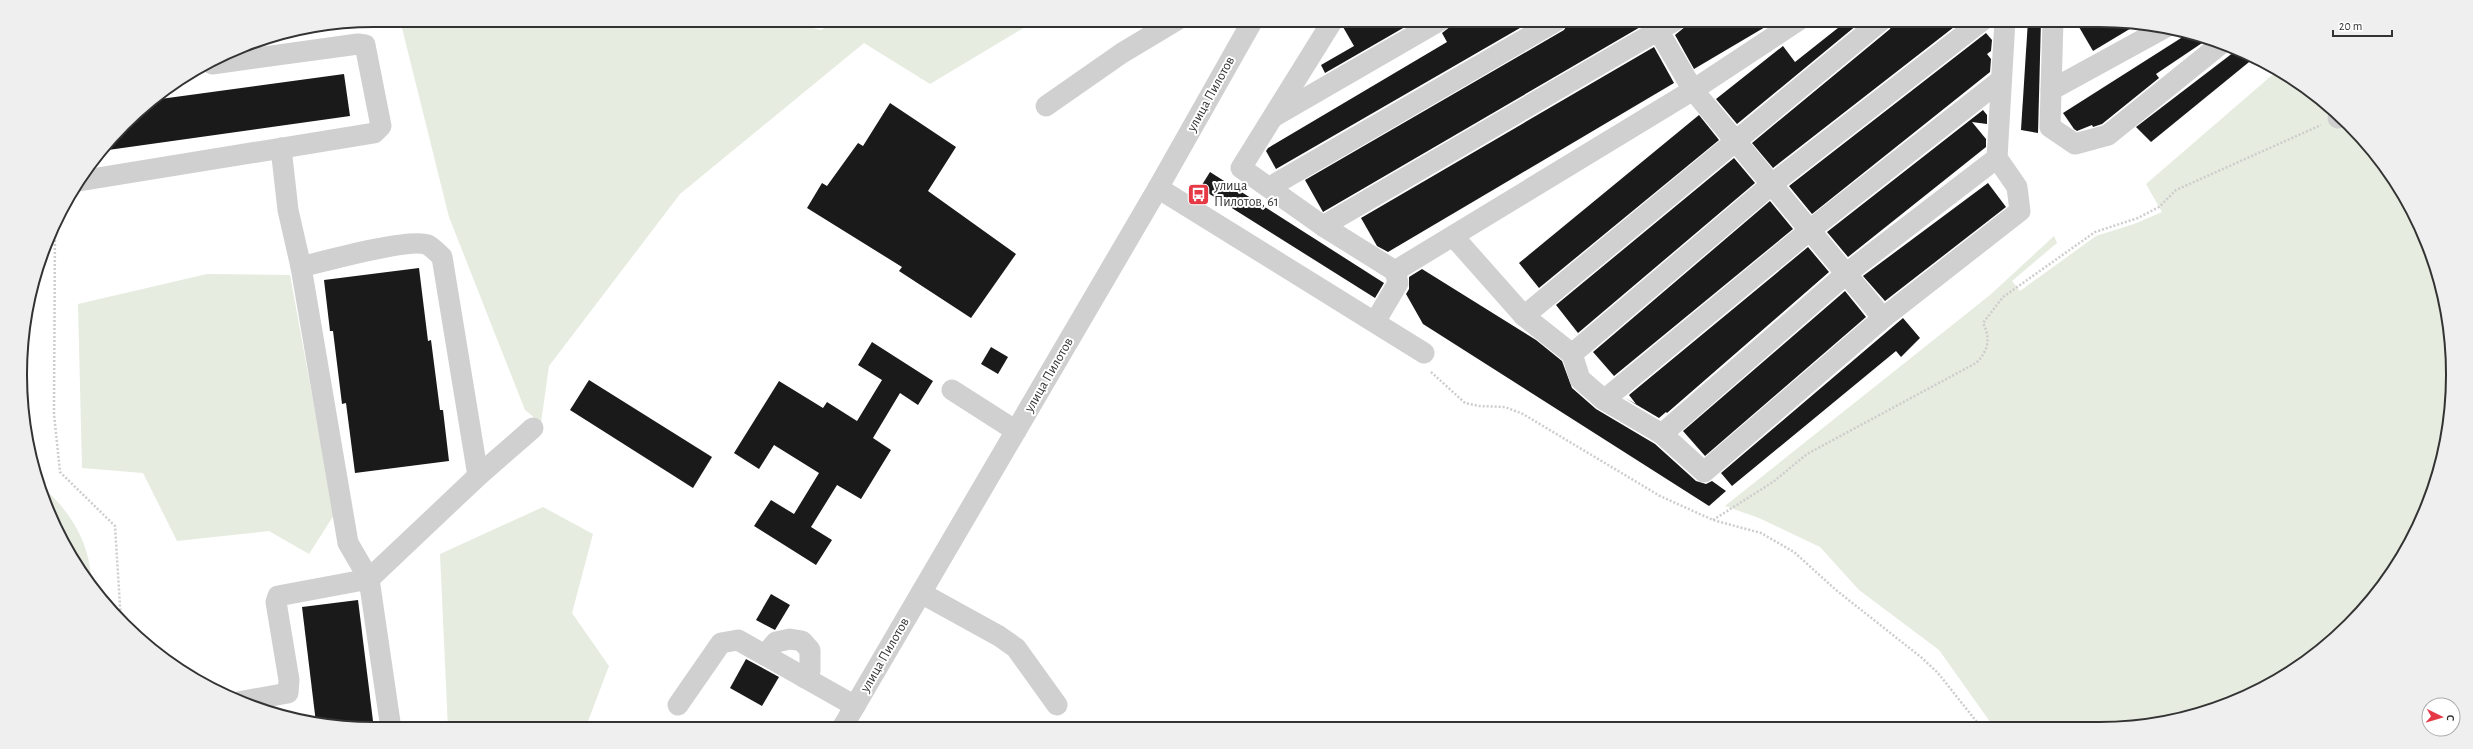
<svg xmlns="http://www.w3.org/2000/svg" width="2473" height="749" viewBox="0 0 2473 749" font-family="'Alegreya Sans',sans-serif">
<rect width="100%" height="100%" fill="#fff"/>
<g fill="#e6ecdf">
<path d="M 400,20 L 779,20 L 821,30 L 838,20 L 1037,20 L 930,84 L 864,43 L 680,194 L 549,366 L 541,423 L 525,410 L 449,217 Z"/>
<path d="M 2278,70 L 2296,80 L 2349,124 L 2393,178 L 2426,239 L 2446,306 L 2453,375 L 2446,444 L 2405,552 L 2332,641 L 2234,702 L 2145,726 L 1993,726 L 1939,650 L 1859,590 L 1820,547 L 1759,518 L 1725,506 L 1990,295 L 2054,236 L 2057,243 L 2012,281 L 2020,291 L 2096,236 L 2134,224 L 2162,212 L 2146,184 Z"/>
<path d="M 207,274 L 290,275 L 334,515 L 309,554 L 269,531 L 177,541 L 143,473 L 82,468 L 78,304 Z"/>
<path d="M 41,486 C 71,511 92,546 91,586 L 80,572 Z"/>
<path d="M 543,507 L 593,534 L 572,613 L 609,666 L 585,729 L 448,729 L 440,554 Z"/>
</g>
<g fill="#1a1a1a">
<path d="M 1355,20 L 1417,20 L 1325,73 L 1321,65 L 1354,46 L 1343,27 Z"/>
<path d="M 1453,20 L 1534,20 L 1276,169 L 1266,151 L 1268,148 L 1447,42 L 1442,33 L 1451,26 Z"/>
<path d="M 1570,20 L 1640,20 L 1642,26 L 1323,212 L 1305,180 L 1564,30 Z"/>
<path d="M 1688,20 L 1777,20 L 1694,69 L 1675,35 L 1686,26 Z"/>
<path d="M 1848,20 L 1863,20 L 1737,124 L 1716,99 L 1783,46 L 1795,62 Z"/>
<path d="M 1894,20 L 1963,20 L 1773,168 L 1752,143 L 1890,29 Z"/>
<path d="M 2028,20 L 2041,20 L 2038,133 L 2021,130 Z"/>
<path d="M 2090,20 L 2098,20 L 2138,24 L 2093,51 L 2079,27 Z"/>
<path d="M 1986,33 L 1992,40 L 1991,51 L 1987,54 L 1991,59 L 1990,72 L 1812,214 L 1789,186 Z"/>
<path d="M 2189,33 L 2208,39 L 2156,74 L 2159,78 L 2102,124 L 2093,127 L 2092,125 L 2077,131 L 2074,129 L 2063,113 Z"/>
<path d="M 1654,47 L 1674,83 L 1388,252 L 1377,246 L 1361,218 Z"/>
<path d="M 2238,49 L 2254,58 L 2151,142 L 2136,127 Z"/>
<path d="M 344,74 L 350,116 L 101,151 L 141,108 L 153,100 Z"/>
<path d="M 890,103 L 956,147 L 928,191 L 1016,254 L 971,318 L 899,271 L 902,267 L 807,208 L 822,183 L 827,186 L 858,143 L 863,146 Z"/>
<path d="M 1983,110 L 1987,115 L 1987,124 L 1972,122 L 1986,139 L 1986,147 L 1848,257 L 1827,232 Z"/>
<path d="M 1699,115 L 1719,140 L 1539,288 L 1519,263 Z"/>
<path d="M 1734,158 L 1755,183 L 1578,333 L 1556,305 Z"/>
<path d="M 1210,172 L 1384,283 L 1375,298 L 1200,188 Z"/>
<path d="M 1988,183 L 2006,207 L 1885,301 L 1863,276 Z"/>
<path d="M 1770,201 L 1793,229 L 1614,376 L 1593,352 Z"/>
<path d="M 1808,247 L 1829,272 L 1667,413 L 1666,412 L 1659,418 L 1625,398 L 1636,404 L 1629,395 Z"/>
<path d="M 419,268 L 428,341 L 431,340 L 440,410 L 443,410 L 449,461 L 355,473 L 346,403 L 342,404 L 333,331 L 330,331 L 324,280 Z"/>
<path d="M 1422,269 L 1536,340 L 1562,361 L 1572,388 L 1596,409 L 1655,444 L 1696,481 L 1706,484 L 1712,481 L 1726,491 L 1709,506 L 1423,324 L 1406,294 L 1409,289 L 1409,277 Z"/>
<path d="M 1845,291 L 1866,317 L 1705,456 L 1683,431 Z"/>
<path d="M 1903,318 L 1920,338 L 1901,357 L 1896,351 L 1732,486 L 1721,473 Z"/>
<path d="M 872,342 L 933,381 L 918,405 L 900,393 L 873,438 L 891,450 L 861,499 L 837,485 L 811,527 L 832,540 L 816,565 L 754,526 L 771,500 L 794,514 L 819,473 L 774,445 L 759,469 L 734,453 L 779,381 L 823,408 L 827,402 L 857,421 L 882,380 L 858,365 Z"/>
<path d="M 991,347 L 1008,357 L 998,374 L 981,364 Z"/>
<path d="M 589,380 L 712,457 L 693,488 L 570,410 Z"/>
<path d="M 771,594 L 790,605 L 775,630 L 756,620 Z"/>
<path d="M 358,600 L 374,729 L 316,723 L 302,607 Z"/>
<path d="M 746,659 L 779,677 L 762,706 L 730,688 Z"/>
</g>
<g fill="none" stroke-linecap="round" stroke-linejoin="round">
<g stroke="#cdcdcd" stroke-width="2.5" stroke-dasharray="2 2" stroke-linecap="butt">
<path d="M 55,224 L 54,414 L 60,472 L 115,526 L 121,622"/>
<path d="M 1431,372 L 1465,403 L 1479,406 L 1505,407 L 1523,414 L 1660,496 L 1713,520 L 1761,533 L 1794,552 L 1836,590 L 1922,658 L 1938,673 L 1980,726"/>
<path d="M 1713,520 L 1773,482 L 1807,454 L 1976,363 C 1988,352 1991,338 1983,323 L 2003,297 L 2095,232 L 2138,218 L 2159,207 L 2176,190 L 2321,125"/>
</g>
<g stroke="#d0d0d0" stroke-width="21">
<path d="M 1333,20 L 1241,168 L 1323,226 L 1395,271 L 1693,90 L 1799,20"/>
<path d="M 1652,20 L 1693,90 L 1883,318"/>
<path d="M 2053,20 L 2050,127 L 2075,144 L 2108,135 L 2222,43"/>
<path d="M 2051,90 L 2166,27"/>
<path d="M 1046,106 L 1122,53 L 1177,20"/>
<path d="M 1275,116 L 1441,20"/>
<path d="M 2338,118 L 2340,117"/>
<path d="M 281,148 L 288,210 L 301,267 C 321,262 413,237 428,245 C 433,248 438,253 442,257 L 478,476"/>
<path d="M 79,181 L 374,133 L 381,126 L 365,45 L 358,44 L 212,64"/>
<path d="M 1270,187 L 1558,20"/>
<path d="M 1158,188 L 1424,353"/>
<path d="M 1323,226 L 1676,20"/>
<path d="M 1453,236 L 1524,316 L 1572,354 L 1580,379 L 1604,400 L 1662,434 L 1704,472 L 1883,318 L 2020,211 L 2017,187 L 1997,158 L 2005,20"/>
<path d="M 301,267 L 348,543 L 369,579 L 391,729"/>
<path d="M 1524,316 L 1882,20"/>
<path d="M 1375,322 L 1398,283 L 1395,271"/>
<path d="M 1572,354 L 1772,184 L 1983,20"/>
<path d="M 952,390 L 1016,431"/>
<path d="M 1604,400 L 1810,230 L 2001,80"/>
<path d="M 1662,434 L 1847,273 L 1997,158"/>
<path d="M 921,593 L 999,636 L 1016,648 L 1057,705"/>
<path d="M 765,655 L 776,642 L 790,639 L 802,641 L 810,650 L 810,671 L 805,678"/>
<path d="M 238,702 L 288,693 L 289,680 L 276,602 L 278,596 L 369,579 L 478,476 L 533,428"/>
<path d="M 678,705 L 721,643 L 738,640 L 855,706"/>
<path d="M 842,728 L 1158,188 L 1253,20"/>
</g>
</g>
<defs>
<symbol id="bus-square" viewBox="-11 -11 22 22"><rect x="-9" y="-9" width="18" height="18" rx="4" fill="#e63946" stroke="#fff"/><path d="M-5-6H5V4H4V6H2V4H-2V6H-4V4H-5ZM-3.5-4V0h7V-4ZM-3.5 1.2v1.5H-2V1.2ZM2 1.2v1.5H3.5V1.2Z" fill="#fff"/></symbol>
</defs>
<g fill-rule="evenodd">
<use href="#bus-square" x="1186" y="182" width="25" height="25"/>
</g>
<g text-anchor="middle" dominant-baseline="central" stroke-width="4" stroke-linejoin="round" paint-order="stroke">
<g font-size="14" fill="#333" stroke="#fff">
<text transform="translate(1211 94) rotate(-61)">улица Пилотов</text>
<text transform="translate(1049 375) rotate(-60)">улица Пилотов</text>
<text transform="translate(885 655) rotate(-60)">улица Пилотов</text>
</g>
<g font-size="14" fill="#333" stroke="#fff" text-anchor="start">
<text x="1214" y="186">улица<tspan x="1214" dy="16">Пилотов, 61</tspan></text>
</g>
</g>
<path d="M0 0H2473V749H0ZM374 27H2099A347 347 0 0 1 2446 374V375A347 347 0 0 1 2099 722H374A347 347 0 0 1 27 375V374A347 347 0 0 1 374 27Z" fill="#efefef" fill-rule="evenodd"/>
<path fill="none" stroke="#333" stroke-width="2" d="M374 27H2099A347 347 0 0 1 2446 374V375A347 347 0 0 1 2099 722H374A347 347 0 0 1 27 375V374A347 347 0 0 1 374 27Z"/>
<g transform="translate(2441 717) rotate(95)"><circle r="19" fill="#ffffff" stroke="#adadad"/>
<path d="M0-3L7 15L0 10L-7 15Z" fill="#e63946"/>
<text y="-6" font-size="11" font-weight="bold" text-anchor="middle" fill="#333333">С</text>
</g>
<path d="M2333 30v6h59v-6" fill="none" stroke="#333333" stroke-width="2"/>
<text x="2339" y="30" font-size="12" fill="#333333" stroke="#ffffff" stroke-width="3" paint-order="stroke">20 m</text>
</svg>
